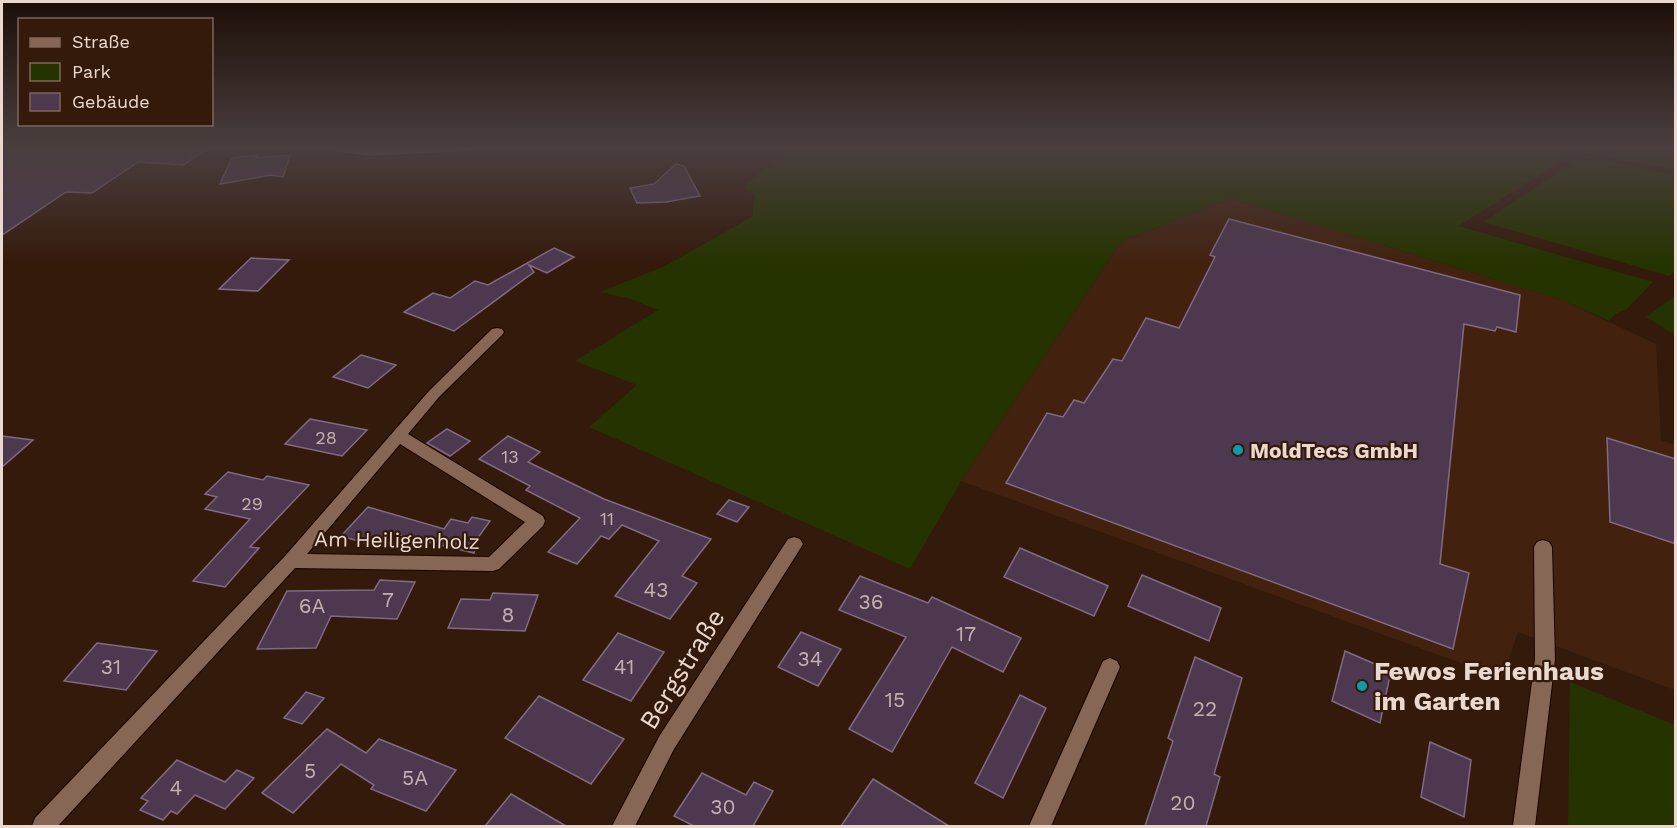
<svg xmlns="http://www.w3.org/2000/svg" width="1677" height="828" viewBox="0 0 1677 828" font-family="'Work Sans',sans-serif">
<rect width="100%" height="100%" fill="#341a0b"/>
<path fill="#42220f" d="M 1230,198 L 1562,300 L 1656,344 L 1661,440 L 1675,445 L 1675,690 L 1518,632 L 1502,678 L 961,481 L 1121,242 Z"/>
<g fill="#253300">
<path d="M 784,148 L 1675,148 L 1676,171 L 1578,151 L 1458,226 L 1653,282 L 1627,309 L 1615,314 L 1609,321 L 1562,300 L 1230,198 L 1121,242 L 961,481 L 910,569 L 589,427 L 637,385 L 575,361 L 658,310 L 631,299 L 600,292 L 665,266 L 752,217 L 755,196 L 747,190 L 746,183 L 773,163 Z"/>
<path d="M 1583,155 L 1675,175 L 1675,272 L 1669,276 L 1484,222 Z"/>
<path d="M 1675,296 L 1675,335 L 1646,317 Z"/>
<path d="M 1570,682 L 1675,725 L 1675,826 L 1568,826 Z"/>
</g>
<g fill="#4d3850" stroke="#816a84" stroke-width="1.5">
<path d="M 2,148 L 208,148 L 184,165 L 138,162 L 92,193 L 66,192 L 2,235 Z"/>
<path d="M 257,155 L 256,158 L 290,155 L 283,177 L 271,175 L 220,184 L 232,158 Z"/>
<path d="M 676,164 L 684,166 L 700,196 L 666,202 L 637,203 L 630,188 L 654,184 Z"/>
<path d="M 1229,219 L 1520,295 L 1516,332 L 1497,327 L 1495,331 L 1464,324 L 1440,564 L 1469,573 L 1453,649 L 1006,483 L 1047,413 L 1063,417 L 1074,400 L 1084,403 L 1113,359 L 1122,361 L 1146,318 L 1179,328 L 1215,257 L 1210,255 Z"/>
<path d="M 554,248 L 574,257 L 547,273 L 529,265 L 534,272 L 454,331 L 404,312 L 433,293 L 450,298 L 475,281 L 488,285 Z"/>
<path d="M 251,258 L 289,260 L 258,291 L 219,289 Z"/>
<path d="M 361,355 L 396,365 L 368,388 L 333,377 Z"/>
<path d="M 310,419 L 367,430 L 342,456 L 285,444 Z"/>
<path d="M 447,429 L 470,441 L 450,456 L 427,443 Z"/>
<path d="M 2,436 L 33,440 L 2,467 Z"/>
<path d="M 508,436 L 540,452 L 528,462 L 604,499 L 711,539 L 682,576 L 697,583 L 670,619 L 615,596 L 659,541 L 622,525 L 609,539 L 601,536 L 577,564 L 548,552 L 580,518 L 526,490 L 530,486 L 479,459 Z"/>
<path d="M 1607,438 L 1676,459 L 1676,544 L 1610,522 Z"/>
<path d="M 228,472 L 263,480 L 267,476 L 309,485 L 250,547 L 259,548 L 225,587 L 193,581 L 250,519 L 205,509 L 217,497 L 205,494 Z"/>
<path d="M 729,500 L 749,507 L 737,522 L 717,514 Z"/>
<path d="M 368,507 L 444,529 L 451,519 L 468,523 L 472,517 L 490,521 L 477,539 L 474,553 L 391,533 L 379,547 L 341,536 Z"/>
<path d="M 1020,548 L 1108,586 L 1094,616 L 1004,577 Z"/>
<path d="M 1142,575 L 1221,608 L 1209,641 L 1128,606 Z"/>
<path d="M 860,576 L 928,603 L 932,597 L 1021,638 L 1003,672 L 952,647 L 892,752 L 849,729 L 906,637 L 839,610 Z"/>
<path d="M 380,580 L 415,582 L 397,619 L 331,616 L 316,648 L 257,649 L 287,591 L 374,590 Z"/>
<path d="M 493,593 L 538,595 L 525,631 L 448,628 L 461,599 L 490,600 Z"/>
<path d="M 801,632 L 841,649 L 818,686 L 778,667 Z"/>
<path d="M 618,633 L 664,652 L 631,701 L 583,680 Z"/>
<path d="M 97,643 L 157,651 L 126,690 L 64,681 Z"/>
<path d="M 1345,651 L 1391,671 L 1380,723 L 1332,701 Z"/>
<path d="M 1195,657 L 1242,678 L 1214,774 L 1220,777 L 1206,826 L 1145,826 L 1173,741 L 1168,738 Z"/>
<path d="M 306,692 L 324,698 L 302,724 L 284,718 Z"/>
<path d="M 1020,695 L 1046,708 L 1003,798 L 975,783 Z"/>
<path d="M 539,696 L 624,739 L 591,784 L 505,738 Z"/>
<path d="M 327,729 L 366,753 L 379,739 L 456,770 L 426,811 L 371,789 L 374,785 L 341,764 L 293,813 L 262,793 Z"/>
<path d="M 1430,742 L 1471,760 L 1464,817 L 1421,797 Z"/>
<path d="M 177,760 L 225,782 L 237,770 L 254,778 L 225,809 L 195,795 L 177,814 L 171,811 L 163,820 L 140,810 L 148,801 L 141,798 Z"/>
<path d="M 702,773 L 746,795 L 754,782 L 773,791 L 753,826 L 694,826 L 674,816 Z"/>
<path d="M 873,779 L 949,826 L 841,826 Z"/>
<path d="M 511,794 L 566,826 L 485,826 Z"/>
</g>
<g fill="none" stroke-linecap="round" stroke-linejoin="round">
<defs>
<g id="street">
<path d="M 328,148 L 478,148 L 473,151 L 367,156 L 333,151 Z"/>
<path d="M 497,328 L 502,329 L 504,332 L 502,335 L 439,397 L 408,434 L 543,516 L 545,521 L 543,526 L 499,569 L 493,571 L 295,568 L 58,826 L 32,826 L 35,818 L 285,556 L 429,391 L 492,329 ZM 400,444 L 525,522 L 489,557 L 307,554 Z"/>
<path d="M 794,537 L 800,539 L 803,544 L 800,549 L 674,749 L 635,826 L 612,826 L 660,735 L 788,539 Z"/>
<path d="M 1543,540 L 1549,542 L 1552,547 L 1555,659 L 1535,826 L 1513,826 L 1535,659 L 1534,547 L 1537,542 Z"/>
<path d="M 1110,658 L 1117,661 L 1120,667 L 1051,826 L 1029,826 L 1103,661 Z"/>
</g>
</defs>
<use href="#street" stroke="#1b0400" stroke-width="2"/>
<use href="#street" fill="#866655" fill-rule="evenodd"/>
</g>
<linearGradient id="sky" x2="0" y2="1"><stop stop-color="#1d0e06"/><stop offset="0.56" stop-color="#4a3e3f"/><stop offset="1" stop-color="#4a3e3f" stop-opacity="0"/></linearGradient>
<rect width="1677" height="264" fill="url(#sky)"/>
<g fill="#0f9aa8" stroke="#341a0b" stroke-width="2">
<circle cx="1238" cy="450" r="6"/>
<circle cx="1362" cy="686" r="6"/>
</g>
<g text-anchor="middle" dominant-baseline="central" stroke-width="4.5" stroke-linejoin="round" paint-order="stroke">
<g font-size="18" fill="#c4b1af">
<text x="326" y="437">28</text>
<text x="510" y="456">13</text>
<text x="252" y="503">29</text>
<text x="607" y="518">11</text>
</g>
<g font-size="21" font-weight="bold" fill="#ebd9cf" stroke="#341a0b" text-anchor="start">
<text x="1250" y="450">MoldTecs GmbH</text>
</g>
<g font-size="21" fill="#ebd9cf" stroke="#341a0b">
<text transform="translate(397 540) rotate(1)">Am Heiligenholz</text>
</g>
<g font-size="21" fill="#c4b1af">
<text x="656" y="589">43</text>
<text x="388" y="599">7</text>
<text x="871" y="601">36</text>
<text x="312" y="605">6A</text>
<text x="508" y="614">8</text>
<text x="966" y="633">17</text>
<text x="810" y="658">34</text>
<text x="111" y="666">31</text>
<text x="624" y="666">41</text>
<text x="895" y="699">15</text>
<text x="1205" y="708">22</text>
<text x="310" y="770">5</text>
<text x="415" y="777">5A</text>
<text x="176" y="787">4</text>
<text x="1183" y="802">20</text>
<text x="723" y="806">30</text>
</g>
<g font-size="26" fill="#ebd9cf" stroke="#341a0b">
<text transform="translate(682 669) rotate(-58)">Bergstraße</text>
</g>
<g font-size="26" font-weight="bold" fill="#ebd9cf" stroke="#341a0b" text-anchor="start">
<text x="1374" y="671">Fewos Ferienhaus<tspan x="1374" dy="30">im Garten</tspan></text>
</g>
</g>
<rect width="1677" height="828" fill="none" stroke="#ebd9cf" stroke-width="6"/>
<rect x="18" y="18" width="195" height="108" fill="#341a0b" stroke="#7d6659" stroke-width="1.5"/>
<rect x="30" y="38" width="30" height="9" fill="#866655" stroke="#7d6659" stroke-width="1.5"/>
<text x="72" y="48" font-size="18" fill="#ebd9cf">Straße</text>
<rect x="30" y="63" width="30" height="18" fill="#253300" stroke="#7d6659" stroke-width="1.5"/>
<text x="72" y="78" font-size="18" fill="#ebd9cf">Park</text>
<rect x="30" y="93" width="30" height="18" fill="#4d3850" stroke="#7d6659" stroke-width="1.5"/>
<text x="72" y="108" font-size="18" fill="#ebd9cf">Gebäude</text>
</svg>
